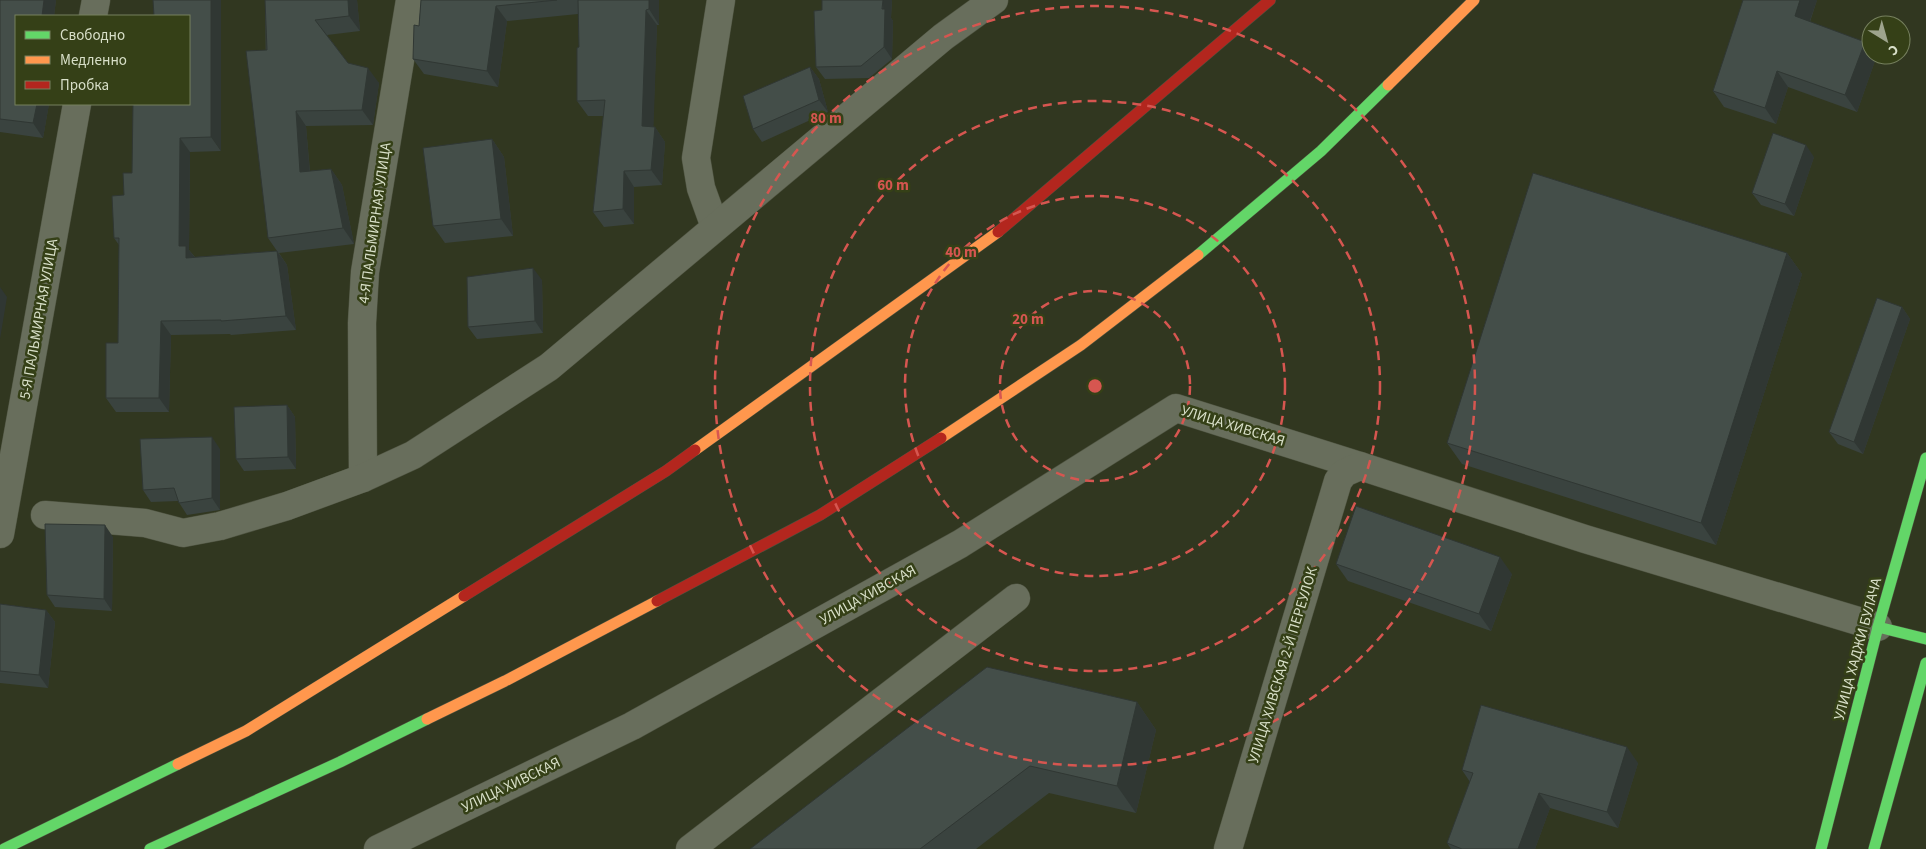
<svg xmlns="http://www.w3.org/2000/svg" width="1926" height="849" viewBox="0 0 1926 849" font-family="'Source Sans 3',sans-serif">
<rect width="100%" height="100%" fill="#313720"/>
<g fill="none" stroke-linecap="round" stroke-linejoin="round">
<defs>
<g id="street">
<path d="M 93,16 L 96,0"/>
<path d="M 715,227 L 701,188 L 696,158 L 721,0"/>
<path d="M 363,478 L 362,323 L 365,272 L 410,0"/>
<path d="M 45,515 L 145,523 L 183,533 L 220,526 L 287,506 L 363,478 L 413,455 L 549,367 L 943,37 L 994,0"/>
<path d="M 0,534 L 77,104"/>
<path d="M 378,849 L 632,726 L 960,544 L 1176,408 L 1360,466"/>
<path d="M 690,849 L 1016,598"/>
<path d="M 1228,849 L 1338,481 L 1344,473 L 1360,466 L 1585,539 L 1878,627"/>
</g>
<g id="fast">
<path d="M 1198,255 L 1321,151 L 1388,85"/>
<path d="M 1878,627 L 1926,639"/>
<path d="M 4,849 L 178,764"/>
<path d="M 150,849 L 340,762 L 427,719"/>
<path d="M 1821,849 L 1878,627 L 1926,458"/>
<path d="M 1874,849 L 1926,663"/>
</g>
<g id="slow">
<path d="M 1388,85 L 1474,0"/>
<path d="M 941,438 L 1081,345 L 1198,255"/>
<path d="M 695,450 L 998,232"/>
<path d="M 427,719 L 505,681 L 657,601"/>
<path d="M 178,764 L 246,731 L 464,596"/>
</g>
<g id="jam">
<path d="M 998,232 L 1270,0"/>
<path d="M 464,596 L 666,471 L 695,450"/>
<path d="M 657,601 L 820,515 L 941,438"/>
</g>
</defs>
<use href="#street" stroke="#4e5340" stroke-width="29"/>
<use href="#fast" stroke="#4e5340" stroke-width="12"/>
<use href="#slow" stroke="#4e5340" stroke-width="12"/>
<use href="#jam" stroke="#4e5340" stroke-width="12"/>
<use href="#street" stroke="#686e5c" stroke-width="28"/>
<use href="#fast" stroke="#63d668" stroke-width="11"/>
<use href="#slow" stroke="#ff974d" stroke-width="11"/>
<use href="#jam" stroke="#b3261e" stroke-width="11"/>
</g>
<g fill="#3a433f">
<path d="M 0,0 L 56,0 L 54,16 L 16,16 L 49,104 L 43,138 L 0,132 Z"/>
<path d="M 265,0 L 357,0 L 360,31 L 327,35 L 348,63 L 379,83 L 373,125 L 306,126 L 310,171 L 331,169 L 342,185 L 354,244 L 279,253 L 287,265 L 296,330 L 231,335 L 230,334 L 171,335 L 169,412 L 116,412 L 106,398 L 118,343 L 119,245 L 114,238 L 124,195 L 132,173 L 189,104 L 221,151 L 190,152 L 189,250 L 195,257 L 277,251 L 268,238 Z"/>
<path d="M 421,0 L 659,0 L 659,25 L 657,25 L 653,127 L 655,127 L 665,142 L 662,185 L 634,187 L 634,224 L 604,227 L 593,212 L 604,116 L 588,116 L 577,101 L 579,47 L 578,14 L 507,21 L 498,87 L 424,74 L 413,59 L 419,26 Z"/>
<path d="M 822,0 L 892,0 L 891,18 L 893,21 L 892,59 L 869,78 L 825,79 L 816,67 L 822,10 Z"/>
<path d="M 1817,0 L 1810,22 L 1865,42 L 1871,51 L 1871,55 L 1874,55 L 1876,58 L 1857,112 L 1788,87 L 1776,124 L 1724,107 L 1713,91 Z"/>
<path d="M 810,67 L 819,79 L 828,112 L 762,142 L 753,129 Z"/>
<path d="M 492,139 L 504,157 L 513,236 L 445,243 L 433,226 Z"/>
<path d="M 1814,157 L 1794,216 L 1761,205 L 1752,193 Z"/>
<path d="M 1787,253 L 1802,274 L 1716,545 L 1462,464 L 1447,443 Z"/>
<path d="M 542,280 L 543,333 L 477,339 L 468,327 Z"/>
<path d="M 1902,307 L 1910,319 L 1863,454 L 1838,444 L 1829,432 Z"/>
<path d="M 287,405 L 295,417 L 296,469 L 244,471 L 236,459 Z"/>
<path d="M 220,449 L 220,510 L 187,515 L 178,501 L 151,502 L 143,490 Z"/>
<path d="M 113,537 L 112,611 L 55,607 L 47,595 Z"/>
<path d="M 1336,564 L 1512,574 L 1491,631 L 1348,581 Z"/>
<path d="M 0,604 L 46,610 L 55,622 L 48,688 L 0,683 Z"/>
<path d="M 1137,702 L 1156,730 L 1136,813 L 1049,793 L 976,849 L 750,849 Z"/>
<path d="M 1638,763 L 1618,828 L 1550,808 L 1535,849 L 1451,849 L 1447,843 L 1470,782 L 1462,770 Z"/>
</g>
<g fill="#303733">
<path d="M 44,0 L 56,0 L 54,16 L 42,16 Z"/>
<path d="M 211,0 L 221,0 L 221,151 L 211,137 Z"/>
<path d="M 348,0 L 357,0 L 360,31 L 349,16 Z"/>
<path d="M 649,0 L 659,0 L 659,25 L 649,9 Z"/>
<path d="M 883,0 L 892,0 L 891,18 L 893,21 L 892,59 L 884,47 Z"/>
<path d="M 1800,0 L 1817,0 L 1806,32 L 1795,16 Z"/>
<path d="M 496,6 L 507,21 L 498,87 L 487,71 Z"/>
<path d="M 646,10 L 657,25 L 653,142 L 642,126 Z"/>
<path d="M 1865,42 L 1871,51 L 1871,55 L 1874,55 L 1876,58 L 1857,112 L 1845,95 Z"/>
<path d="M 810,67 L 819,79 L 828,112 L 819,100 Z"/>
<path d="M 368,68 L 379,83 L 373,125 L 362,110 Z"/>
<path d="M 1777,71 L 1788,87 L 1776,124 L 1765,108 Z"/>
<path d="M 37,104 L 49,104 L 43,138 L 33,123 Z"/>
<path d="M 296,111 L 306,126 L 311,187 L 300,172 Z"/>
<path d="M 655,127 L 665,142 L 662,185 L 651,170 Z"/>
<path d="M 180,138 L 190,152 L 189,250 L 196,259 L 186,258 L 179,246 Z"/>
<path d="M 492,139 L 504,157 L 513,236 L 501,219 Z"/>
<path d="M 1806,145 L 1814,157 L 1794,216 L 1785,204 Z"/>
<path d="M 331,169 L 342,185 L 354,244 L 343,228 Z"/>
<path d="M 624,171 L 634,187 L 634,224 L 623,209 Z"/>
<path d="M 277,251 L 287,265 L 296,330 L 286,316 Z"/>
<path d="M 1787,253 L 1802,274 L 1716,545 L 1701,523 Z"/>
<path d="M 533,268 L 542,280 L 543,333 L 535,321 Z"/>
<path d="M 0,287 L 7,297 L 0,339 Z"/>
<path d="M 1902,307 L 1910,319 L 1863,454 L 1854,442 Z"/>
<path d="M 161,321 L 171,335 L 169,412 L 159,398 Z"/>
<path d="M 287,405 L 295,417 L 296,469 L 288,457 Z"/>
<path d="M 212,437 L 220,449 L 220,510 L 212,498 Z"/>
<path d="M 105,525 L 113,537 L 112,611 L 104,599 Z"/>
<path d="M 1500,557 L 1512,574 L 1491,631 L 1479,614 Z"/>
<path d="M 46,610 L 55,622 L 48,688 L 39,675 Z"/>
<path d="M 1137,702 L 1156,730 L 1136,813 L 1117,786 Z"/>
<path d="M 1627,747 L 1638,763 L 1618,828 L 1607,812 Z"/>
<path d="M 1539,793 L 1550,808 L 1535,849 L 1518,849 Z"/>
</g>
<g fill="#444e49" stroke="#303733">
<path d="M 0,0 L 44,0 L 42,16 L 16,16 L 16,104 L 37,104 L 33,123 L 0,119 Z"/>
<path d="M 153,0 L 211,0 L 211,137 L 180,138 L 179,246 L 186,246 L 186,258 L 277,251 L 286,316 L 221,321 L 221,320 L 161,321 L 159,398 L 106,398 L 106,343 L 118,343 L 119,238 L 114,238 L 112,196 L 124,195 L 123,173 L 132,173 L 133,104 L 189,104 L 189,16 L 154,16 Z"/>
<path d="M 265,0 L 348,0 L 349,16 L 315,20 L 348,63 L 368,68 L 362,110 L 296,111 L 300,172 L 331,169 L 343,228 L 268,238 L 246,51 L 267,50 Z"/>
<path d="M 421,0 L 557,0 L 496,6 L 487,71 L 413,59 L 414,25 L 419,26 Z"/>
<path d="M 578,0 L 649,0 L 649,9 L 646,10 L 642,126 L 655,127 L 651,170 L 624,171 L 623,209 L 593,212 L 605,100 L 577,101 L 577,48 L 579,47 Z"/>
<path d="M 822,0 L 883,0 L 882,9 L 885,9 L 884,47 L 861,66 L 816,67 L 814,11 L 822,10 Z"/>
<path d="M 1743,0 L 1800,0 L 1795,16 L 1865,42 L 1845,95 L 1777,71 L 1765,108 L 1713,91 Z"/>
<path d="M 810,67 L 819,100 L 753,129 L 743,96 Z"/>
<path d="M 1773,133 L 1806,145 L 1785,204 L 1752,193 Z"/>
<path d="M 492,139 L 501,219 L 433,226 L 423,148 Z"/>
<path d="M 1533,173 L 1787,253 L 1701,523 L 1447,443 Z"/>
<path d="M 533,268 L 535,321 L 468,327 L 467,277 Z"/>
<path d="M 1877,298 L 1902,307 L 1854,442 L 1829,432 Z"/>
<path d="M 287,405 L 288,457 L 236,459 L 234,407 Z"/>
<path d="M 212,437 L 212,498 L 179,503 L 174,488 L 143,490 L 140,439 Z"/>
<path d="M 1356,506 L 1500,557 L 1479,614 L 1336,564 Z"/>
<path d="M 45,524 L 105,525 L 104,599 L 47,595 Z"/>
<path d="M 0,604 L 46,610 L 39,675 L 0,671 Z"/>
<path d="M 987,667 L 1137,702 L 1117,786 L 1030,766 L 920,849 L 750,849 Z"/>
<path d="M 1481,705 L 1627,747 L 1607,812 L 1539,793 L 1518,849 L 1462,849 L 1447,843 L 1473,773 L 1462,770 Z"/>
</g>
<g fill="none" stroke="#d65650" stroke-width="2.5" stroke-dasharray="9 6">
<circle cx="1095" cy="386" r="95"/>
<circle cx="1095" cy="386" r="190"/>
<circle cx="1095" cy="386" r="285"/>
<circle cx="1095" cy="386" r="380"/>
</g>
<g text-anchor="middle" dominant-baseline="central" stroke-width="5" stroke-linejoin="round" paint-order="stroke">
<g font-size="15" fill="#d8dfc8" stroke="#354017">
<text transform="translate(375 223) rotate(-82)">4-Я ПАЛЬМИРНАЯ УЛИЦА</text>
<text transform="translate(39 319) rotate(-80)">5-Я ПАЛЬМИРНАЯ УЛИЦА</text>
<text transform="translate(1233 426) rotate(17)">УЛИЦА ХИВСКАЯ</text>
<text transform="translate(868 595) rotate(-29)">УЛИЦА ХИВСКАЯ</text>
<text transform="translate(1858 649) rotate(-75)">УЛИЦА ХАДЖИ БУЛАЧА</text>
<text transform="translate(1283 665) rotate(-73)">УЛИЦА ХИВСКАЯ 2-Й ПЕРЕУЛОК</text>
<text transform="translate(511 785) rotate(-26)">УЛИЦА ХИВСКАЯ</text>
</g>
</g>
<circle cx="1095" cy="386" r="8" fill="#d65650" stroke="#354017" stroke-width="2.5"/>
<g font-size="15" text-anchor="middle" font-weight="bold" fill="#d65650" stroke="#354017" stroke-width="5" stroke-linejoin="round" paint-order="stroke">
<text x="826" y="123">80 m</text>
<text x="893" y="190">60 m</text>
<text x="961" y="257">40 m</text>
<text x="1028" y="324">20 m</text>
</g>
<rect x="15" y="15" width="175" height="90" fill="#354017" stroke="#76805e"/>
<rect x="25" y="31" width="25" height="8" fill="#63d668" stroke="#76805e"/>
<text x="60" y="40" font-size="15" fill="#d8dfc8">Свободно</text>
<rect x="25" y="56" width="25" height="8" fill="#ff974d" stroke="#76805e"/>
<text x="60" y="65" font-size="15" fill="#d8dfc8">Медленно</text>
<rect x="25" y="81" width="25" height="8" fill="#b3261e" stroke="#76805e"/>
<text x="60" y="90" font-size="15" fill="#d8dfc8">Пробка</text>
<g transform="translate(1886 40) rotate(143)"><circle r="24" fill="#354017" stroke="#76805e"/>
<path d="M0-4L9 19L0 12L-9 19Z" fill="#9ea48d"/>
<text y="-8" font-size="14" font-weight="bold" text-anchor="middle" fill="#d8dfc8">С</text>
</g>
</svg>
